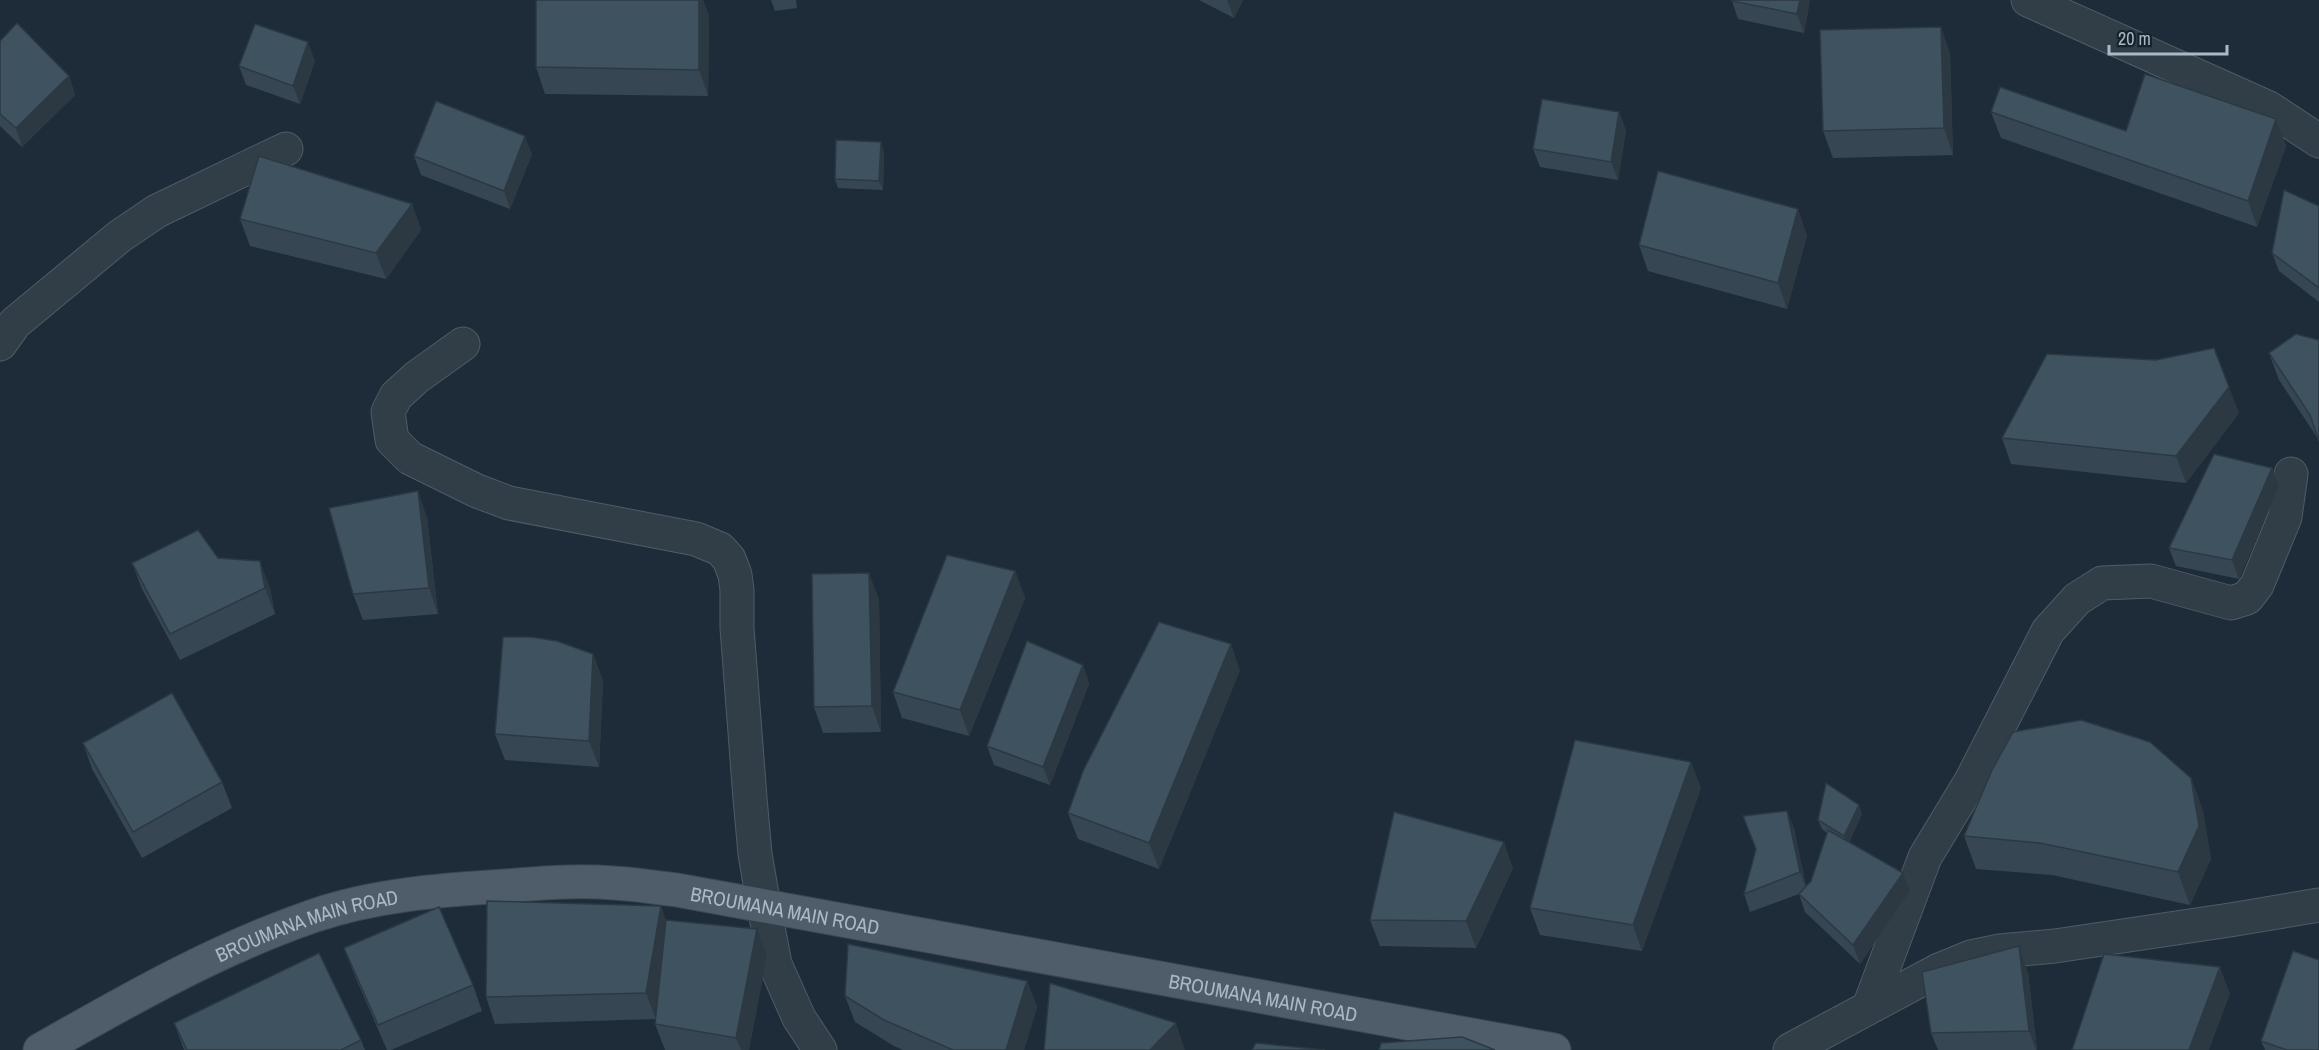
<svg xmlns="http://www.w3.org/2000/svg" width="2319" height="1050" viewBox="0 0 2319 1050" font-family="'Archivo Narrow',sans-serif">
<rect width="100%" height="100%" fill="#1d2c38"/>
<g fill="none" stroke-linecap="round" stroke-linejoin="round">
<defs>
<g id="minor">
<path d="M 2028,0 L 2269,108 L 2319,141"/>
<path d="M 0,344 L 15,323 L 120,236 L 157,211 L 286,149"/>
<path d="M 463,344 L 417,377 L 396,396 L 388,412 L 392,440 L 410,458 L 477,491 L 509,503 L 696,539 L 720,549 L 729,559 L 735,575 L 737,590 L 737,628 L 750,798 L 755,854 L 764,906 L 775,964 L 799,1018 L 820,1050"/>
<path d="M 1869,1007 L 1925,857 L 1971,781 L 2048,631 L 2077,599 L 2102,583 L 2151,581 L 2231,603 L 2247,598 L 2257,585 L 2285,517 L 2291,474"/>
<path d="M 1790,1050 L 1939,970 L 1971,957 L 2000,951 L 2055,946 L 2230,920 L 2319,905"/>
</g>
<g id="major">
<path id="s1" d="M 40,1050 C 128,1000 217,949 313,916 C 374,895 440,890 505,886 C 541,883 577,880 614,883 C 635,884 656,888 677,890 L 1554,1050"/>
</g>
</defs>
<use href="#minor" stroke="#4e5c67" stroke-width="35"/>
<use href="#major" stroke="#3a4752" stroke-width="35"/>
<use href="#minor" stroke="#313e48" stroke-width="33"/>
<use href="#major" stroke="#4e5d69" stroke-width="33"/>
</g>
<g fill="#364753">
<path d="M 536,0 L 703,0 L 709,16 L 708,96 L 545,94 L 536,67 Z"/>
<path d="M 771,0 L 796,0 L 797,8 L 775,11 Z"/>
<path d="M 1199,0 L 1243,0 L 1234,18 Z"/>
<path d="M 1810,0 L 1804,33 L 1738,19 L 1732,1 Z"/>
<path d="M 0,41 L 69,76 L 75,95 L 22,147 L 0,126 Z"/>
<path d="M 1950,53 L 1953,155 L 1833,158 L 1823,131 Z"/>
<path d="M 315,61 L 300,104 L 246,85 L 239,66 Z"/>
<path d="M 1619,112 L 1626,131 L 1618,180 L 1540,167 L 1533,149 Z"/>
<path d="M 1991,112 L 2126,131 L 2276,119 L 2286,146 L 2257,227 L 2001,138 Z"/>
<path d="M 884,152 L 883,190 L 838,188 L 835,179 Z"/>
<path d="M 532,154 L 510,209 L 421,175 L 414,156 Z"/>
<path d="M 412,204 L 421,230 L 386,279 L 250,246 L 240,219 Z"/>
<path d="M 2319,206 L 2319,302 L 2279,271 L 2272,253 Z"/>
<path d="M 1807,235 L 1787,309 L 1648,271 L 1639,245 Z"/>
<path d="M 2319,340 L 2318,439 L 2279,380 L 2269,353 Z"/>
<path d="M 2239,413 L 2186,483 L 2011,464 L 2002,438 Z"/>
<path d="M 2272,468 L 2279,486 L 2239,579 L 2176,566 L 2169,548 Z"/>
<path d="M 427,517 L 438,614 L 363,620 L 353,594 Z"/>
<path d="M 218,558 L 270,588 L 275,614 L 180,660 L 142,589 L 132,563 Z"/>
<path d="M 1015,571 L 1025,598 L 969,736 L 902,718 L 893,692 Z"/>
<path d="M 879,599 L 881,732 L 823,733 L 814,707 Z"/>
<path d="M 593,654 L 603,681 L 599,767 L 505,760 L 495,734 Z"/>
<path d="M 1083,665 L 1089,684 L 1050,785 L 994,765 L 987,746 Z"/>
<path d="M 1240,670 L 1159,869 L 1078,839 L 1068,813 Z"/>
<path d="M 83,743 L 222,782 L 232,808 L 142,858 L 92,769 Z"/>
<path d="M 2191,778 L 2203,811 L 2211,859 L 2190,905 L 2052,875 L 1976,869 L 1964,836 Z"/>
<path d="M 1701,788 L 1642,951 L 1540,935 L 1530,908 Z"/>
<path d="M 1787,811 L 1794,829 L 1806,886 L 1811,881 L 1827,833 L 1822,829 L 1818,820 L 1862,814 L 1849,842 L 1903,873 L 1910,891 L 1860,964 L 1805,912 L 1799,894 L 1750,912 L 1744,894 L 1756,850 L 1743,816 Z"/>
<path d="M 1513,868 L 1476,948 L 1380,946 L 1370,920 Z"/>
<path d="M 666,921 L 757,929 L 767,955 L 749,1050 L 665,1050 L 655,1024 L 656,1019 L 495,1024 L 486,997 Z"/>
<path d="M 344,948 L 473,985 L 482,1011 L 391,1050 L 387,1050 L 354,974 Z"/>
<path d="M 2028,973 L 2037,1050 L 1938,1050 L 1931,1033 Z"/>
<path d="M 1027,981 L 1037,1007 L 1024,1050 L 903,1050 L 894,1046 L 855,1022 L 845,996 Z"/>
<path d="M 174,1023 L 361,1040 L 365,1050 L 184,1050 Z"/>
<path d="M 2261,1041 L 2319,1050 L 2265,1050 Z"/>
</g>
<g fill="#2c3943">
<path d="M 699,0 L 703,0 L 709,16 L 708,96 L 699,70 Z"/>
<path d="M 1227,0 L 1243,0 L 1234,18 Z"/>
<path d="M 1800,0 L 1810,0 L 1804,33 L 1797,14 Z"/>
<path d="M 1941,27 L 1950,53 L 1953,155 L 1944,128 Z"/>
<path d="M 308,42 L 315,61 L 300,104 L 293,86 Z"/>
<path d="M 69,76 L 75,95 L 22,147 L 16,128 Z"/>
<path d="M 1619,112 L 1626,131 L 1618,180 L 1611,162 Z"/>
<path d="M 2276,119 L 2286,146 L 2257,227 L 2248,201 Z"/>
<path d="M 525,136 L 532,154 L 510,209 L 504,191 Z"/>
<path d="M 881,142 L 884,152 L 883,190 L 879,181 Z"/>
<path d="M 412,204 L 421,230 L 386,279 L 376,253 Z"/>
<path d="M 1798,209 L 1807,235 L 1787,309 L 1778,283 Z"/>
<path d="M 2229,387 L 2239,413 L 2186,483 L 2176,456 Z"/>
<path d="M 2272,468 L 2279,486 L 2239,579 L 2232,560 Z"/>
<path d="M 418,491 L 427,517 L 438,614 L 429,588 Z"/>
<path d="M 260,561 L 270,588 L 275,614 L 265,588 Z"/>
<path d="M 1015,571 L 1025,598 L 969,736 L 960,710 Z"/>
<path d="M 869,573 L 879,599 L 881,732 L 872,706 Z"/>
<path d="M 1231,644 L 1240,670 L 1159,869 L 1149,843 Z"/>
<path d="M 593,654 L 603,681 L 599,767 L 589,741 Z"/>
<path d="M 1083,665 L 1089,684 L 1050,785 L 1043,767 Z"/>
<path d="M 1691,762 L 1701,788 L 1642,951 L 1633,925 Z"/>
<path d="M 2191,778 L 2203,811 L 2211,859 L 2190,905 L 2178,872 Z"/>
<path d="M 1859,805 L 1862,814 L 1848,846 L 1844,836 Z"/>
<path d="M 1787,811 L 1794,829 L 1807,891 L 1800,872 Z"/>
<path d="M 1504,842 L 1513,868 L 1476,948 L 1466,921 Z"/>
<path d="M 1903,873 L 1910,891 L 1860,964 L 1853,945 Z"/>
<path d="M 661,906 L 670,932 L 656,1019 L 646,993 Z"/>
<path d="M 757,929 L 767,955 L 749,1050 L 741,1050 L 736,1038 Z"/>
<path d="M 2019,946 L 2028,973 L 2037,1050 L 2036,1050 L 2029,1031 Z"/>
<path d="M 2220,967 L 2230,994 L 2209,1050 L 2189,1050 Z"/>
<path d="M 1027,981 L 1037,1007 L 1024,1050 L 1006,1050 Z"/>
<path d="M 1176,1023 L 1185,1050 L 1150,1050 Z"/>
</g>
<g fill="#3f5260" stroke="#2c3943" stroke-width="1.5">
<path d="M 536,0 L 699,0 L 699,70 L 536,67 Z"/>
<path d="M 1732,0 L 1800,0 L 1797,14 L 1732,1 Z"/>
<path d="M 17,23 L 69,76 L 16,128 L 0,114 L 0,41 Z"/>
<path d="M 255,24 L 308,42 L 293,86 L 239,66 Z"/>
<path d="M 1941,27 L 1944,128 L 1823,131 L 1820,30 Z"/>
<path d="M 2145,74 L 2276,119 L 2248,201 L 1991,112 L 2000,87 L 2126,131 Z"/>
<path d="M 1542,99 L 1619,112 L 1611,162 L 1533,149 Z"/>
<path d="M 436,101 L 525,136 L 504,191 L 414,156 Z"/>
<path d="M 836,140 L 881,142 L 879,181 L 835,179 Z"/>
<path d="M 259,156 L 412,204 L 376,253 L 240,219 Z"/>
<path d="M 1658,171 L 1798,209 L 1778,283 L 1639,245 Z"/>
<path d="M 2284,190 L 2319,206 L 2319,288 L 2272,253 Z"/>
<path d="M 2296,334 L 2319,340 L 2319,441 L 2310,415 L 2269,353 Z"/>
<path d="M 2214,348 L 2229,387 L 2176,456 L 2002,438 L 2047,354 L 2156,360 Z"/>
<path d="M 2214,454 L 2272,468 L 2232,560 L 2169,548 Z"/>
<path d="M 418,491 L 429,588 L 353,594 L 329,508 Z"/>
<path d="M 198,530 L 218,558 L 260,561 L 265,588 L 170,634 L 132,563 Z"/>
<path d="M 947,555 L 1015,571 L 960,710 L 893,692 Z"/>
<path d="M 869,573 L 872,706 L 814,707 L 812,574 Z"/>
<path d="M 1159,622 L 1231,644 L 1149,843 L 1068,813 L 1083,771 Z"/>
<path d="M 503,637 L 531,637 L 557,641 L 593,654 L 589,741 L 495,734 Z"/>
<path d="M 1027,641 L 1083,665 L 1043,767 L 987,746 Z"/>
<path d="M 172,693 L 222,782 L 133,832 L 83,743 Z"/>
<path d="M 2081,720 L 2150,742 L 2191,778 L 2199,826 L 2178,872 L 2040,843 L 1964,836 L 1992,770 L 2013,732 Z"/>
<path d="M 1575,740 L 1691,762 L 1633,925 L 1530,908 Z"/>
<path d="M 1826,783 L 1859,805 L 1844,836 L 1818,820 Z"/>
<path d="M 1787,811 L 1800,872 L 1744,894 L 1756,849 L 1743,816 Z"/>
<path d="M 1394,812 L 1504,842 L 1466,921 L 1370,920 Z"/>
<path d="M 1828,830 L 1903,873 L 1853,945 L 1799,894 L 1811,881 Z"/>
<path d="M 487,901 L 661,906 L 646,993 L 486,997 Z"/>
<path d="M 439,907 L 473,985 L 378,1025 L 344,948 Z"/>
<path d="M 666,920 L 757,929 L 736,1038 L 655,1024 Z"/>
<path d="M 848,944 L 1027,981 L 1006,1050 L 953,1050 L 884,1020 L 845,996 Z"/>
<path d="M 2019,946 L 2029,1031 L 1931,1033 L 1922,972 Z"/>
<path d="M 2293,951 L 2319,960 L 2319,1050 L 2287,1050 L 2261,1041 Z"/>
<path d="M 319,953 L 361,1040 L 341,1050 L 187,1050 L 174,1023 Z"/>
<path d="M 2104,954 L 2220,967 L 2189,1050 L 2072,1050 Z"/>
<path d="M 1050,983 L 1176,1023 L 1150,1050 L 1044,1050 Z"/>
<path d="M 1462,1037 L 1495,1050 L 1379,1050 L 1381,1043 Z"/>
<path d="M 1256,1043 L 1325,1050 L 1252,1050 Z"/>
</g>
<g text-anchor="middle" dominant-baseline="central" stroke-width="4.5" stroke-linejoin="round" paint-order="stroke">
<g font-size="20" fill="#aab9c6" stroke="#17232c">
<text stroke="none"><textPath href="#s1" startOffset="782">BROUMANA MAIN ROAD</textPath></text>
<text stroke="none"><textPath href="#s1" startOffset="296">BROUMANA MAIN ROAD</textPath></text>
<text stroke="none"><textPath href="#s1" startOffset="1268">BROUMANA MAIN ROAD</textPath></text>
</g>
</g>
<path d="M2109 45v9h118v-9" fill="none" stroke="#aab9c6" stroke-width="3"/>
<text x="2118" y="45" font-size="18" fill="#aab9c6" stroke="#17232c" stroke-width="4.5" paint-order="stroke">20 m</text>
</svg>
